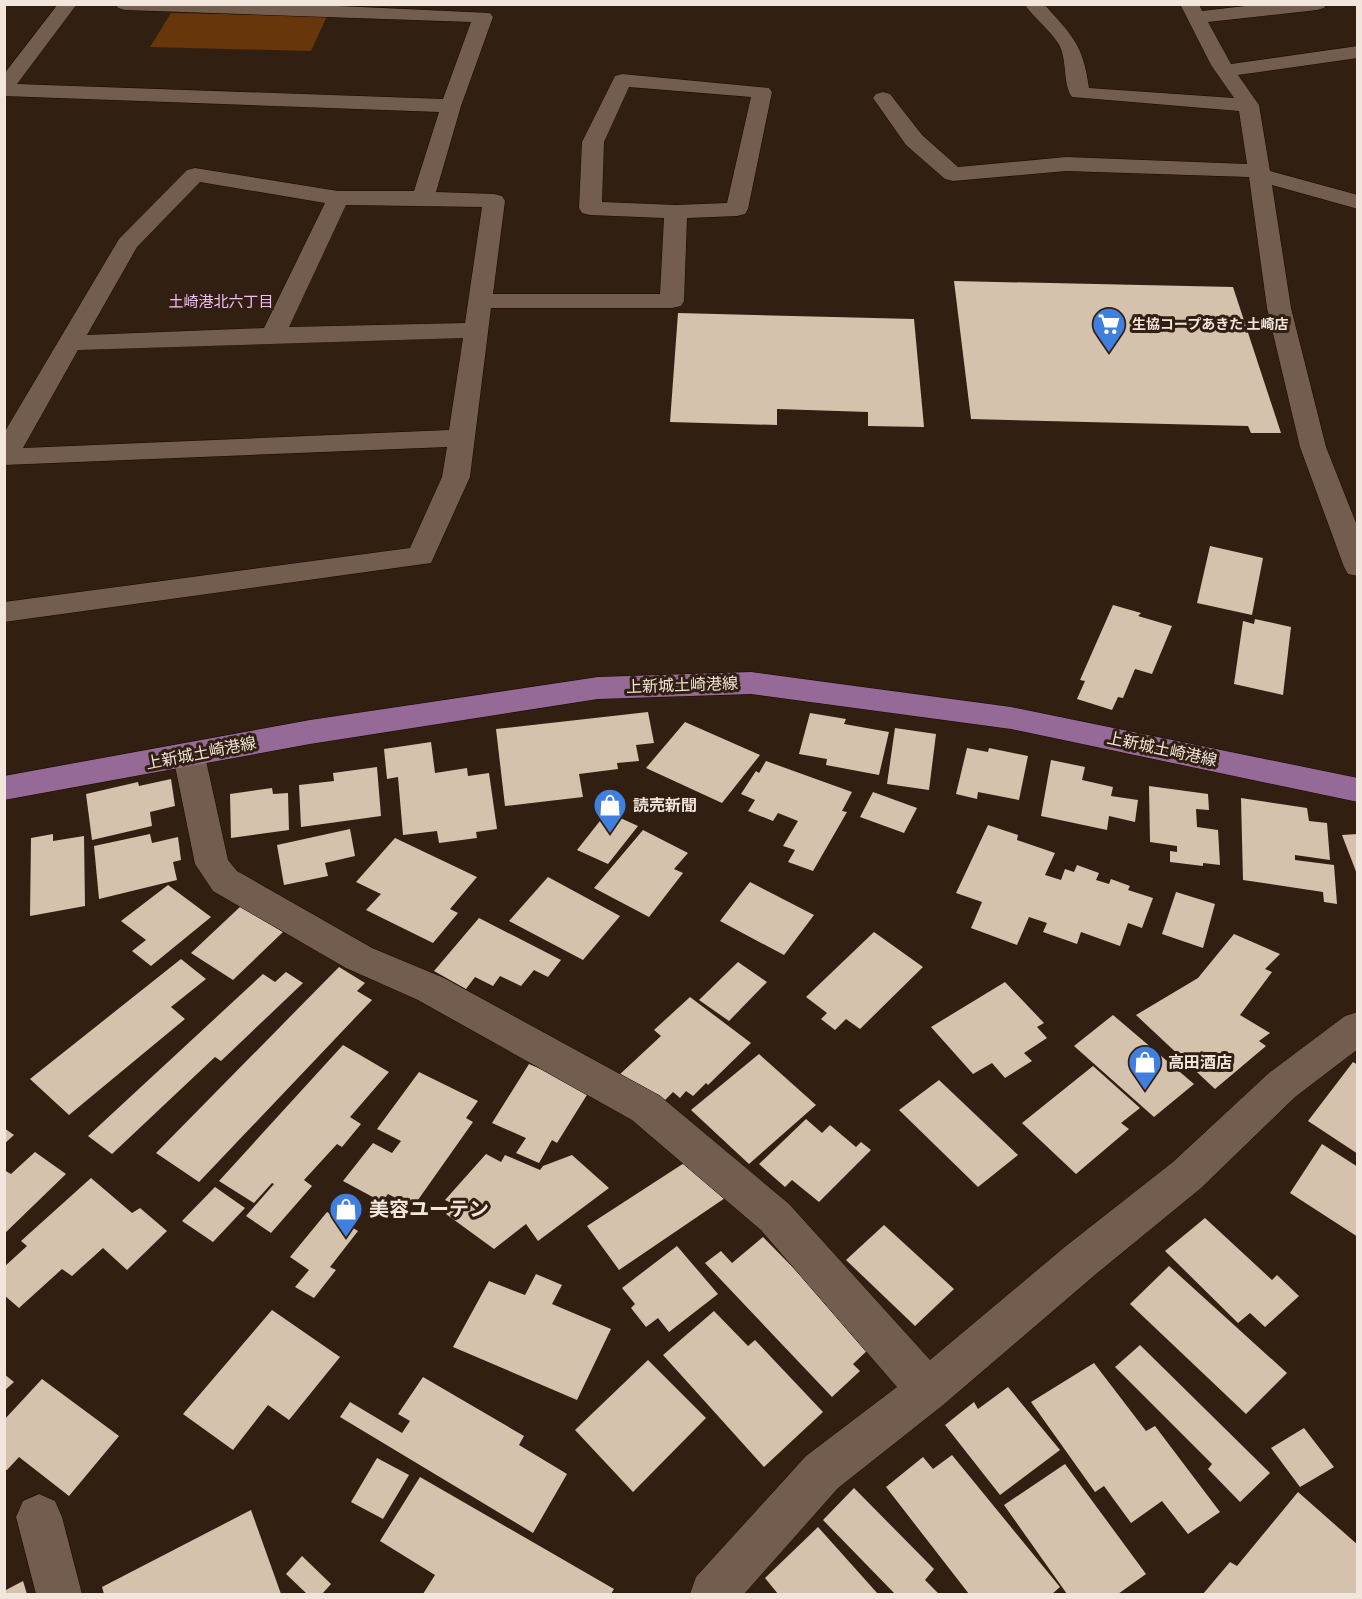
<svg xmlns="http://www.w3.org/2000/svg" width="1362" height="1599" viewBox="0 0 1362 1599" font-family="Raleway,'Noto Sans JP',sans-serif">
<rect width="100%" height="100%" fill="#311f11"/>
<path fill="#67370b" d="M 171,13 L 327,16 L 311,51 L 150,47 Z"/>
<g fill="#d5c2ac">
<path d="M 954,281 L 1233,287 L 1281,433 L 1251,433 L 1248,426 L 971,419 Z"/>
<path d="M 678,313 L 914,319 L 924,427 L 868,426 L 868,412 L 777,409 L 777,425 L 670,422 Z"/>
<path d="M 1210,546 L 1263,558 L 1252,615 L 1197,603 Z"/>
<path d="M 1113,605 L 1141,613 L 1138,616 L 1172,626 L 1152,674 L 1135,669 L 1123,698 L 1118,697 L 1112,710 L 1077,699 L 1085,681 L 1080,680 Z"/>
<path d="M 1255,619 L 1291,627 L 1283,695 L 1234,684 L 1243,621 L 1254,624 Z"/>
<path d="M 648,712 L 654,743 L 636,745 L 639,761 L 617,763 L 618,769 L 579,774 L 583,797 L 505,806 L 496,729 Z"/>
<path d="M 810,713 L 846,719 L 844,724 L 889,732 L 879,775 L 826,765 L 827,759 L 799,754 Z"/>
<path d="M 685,722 L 760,755 L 722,803 L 646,768 Z"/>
<path d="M 895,728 L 936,734 L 929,790 L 887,784 Z"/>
<path d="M 431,742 L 435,773 L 467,768 L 468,776 L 489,773 L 497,829 L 476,832 L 477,838 L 439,843 L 437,831 L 403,835 L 398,777 L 387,779 L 384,749 Z"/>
<path d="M 967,748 L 988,752 L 989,748 L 1028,756 L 1019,800 L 978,792 L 977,799 L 956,794 Z"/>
<path d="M 1051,760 L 1085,767 L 1082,780 L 1113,787 L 1111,796 L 1138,800 L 1135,822 L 1109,816 L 1107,830 L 1041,816 Z"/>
<path d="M 766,761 L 852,792 L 842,811 L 847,812 L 813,871 L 788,862 L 795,850 L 783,846 L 798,821 L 778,813 L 773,821 L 748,811 L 755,800 L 741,794 L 756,771 L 759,773 Z"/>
<path d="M 377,767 L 381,816 L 301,827 L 299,785 L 334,781 L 333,773 Z"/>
<path d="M 171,779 L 175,806 L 150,812 L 152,826 L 92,840 L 86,794 L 138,782 L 139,786 Z"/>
<path d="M 1149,786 L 1208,794 L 1209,810 L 1196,809 L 1197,827 L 1218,830 L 1220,865 L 1203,863 L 1203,866 L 1170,862 L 1170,851 L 1177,852 L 1177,846 L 1150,842 Z"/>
<path d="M 272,788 L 273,794 L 288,793 L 289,830 L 231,838 L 230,794 Z"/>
<path d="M 873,792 L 917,808 L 904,833 L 860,817 Z"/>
<path d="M 1241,798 L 1307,808 L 1309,821 L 1327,823 L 1330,860 L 1295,855 L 1295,860 L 1334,865 L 1337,904 L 1324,902 L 1323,892 L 1243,880 Z"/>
<path d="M 607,812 L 638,826 L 608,864 L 577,850 Z"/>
<path d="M 988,825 L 1018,835 L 1017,840 L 1055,853 L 1045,875 L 1061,880 L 1065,869 L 1074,872 L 1077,865 L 1099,873 L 1096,880 L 1109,884 L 1111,879 L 1130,886 L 1128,890 L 1153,898 L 1142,928 L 1128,923 L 1120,946 L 1081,932 L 1077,944 L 1043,932 L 1047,923 L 1029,917 L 1017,945 L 971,928 L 982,902 L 956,893 Z"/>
<path d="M 350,829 L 355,856 L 325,863 L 328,876 L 284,885 L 277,845 Z"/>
<path d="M 643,830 L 688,853 L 674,869 L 683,873 L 649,917 L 594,888 Z"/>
<path d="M 53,834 L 53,841 L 84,836 L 85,906 L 30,916 L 31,838 Z"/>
<path d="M 150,834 L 152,843 L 178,837 L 181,860 L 173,862 L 177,880 L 99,899 L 94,846 Z"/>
<path d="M 1358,834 L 1358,874 L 1357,874 L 1342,835 Z"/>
<path d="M 395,838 L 477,877 L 450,909 L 458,913 L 433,943 L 366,910 L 381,894 L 356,882 Z"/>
<path d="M 548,877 L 620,916 L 583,960 L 509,921 Z"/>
<path d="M 750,882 L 814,915 L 784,955 L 720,921 Z"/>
<path d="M 168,885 L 211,917 L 151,966 L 132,951 L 146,940 L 121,921 Z"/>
<path d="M 1176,892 L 1215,904 L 1203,948 L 1162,934 Z"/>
<path d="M 241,906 L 283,932 L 233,980 L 191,953 Z"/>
<path d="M 479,918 L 561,960 L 548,977 L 534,970 L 521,986 L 500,976 L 493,986 L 475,977 L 466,989 L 434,971 Z"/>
<path d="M 874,932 L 923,967 L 860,1029 L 846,1019 L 835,1030 L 821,1019 L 827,1013 L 806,997 Z"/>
<path d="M 1234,934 L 1280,954 L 1265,969 L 1272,972 L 1240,1015 L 1270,1033 L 1259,1041 L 1266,1046 L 1215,1089 L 1136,1015 L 1198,978 Z"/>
<path d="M 181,959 L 206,979 L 171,1007 L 185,1019 L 69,1115 L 30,1079 Z"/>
<path d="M 738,962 L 767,982 L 729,1021 L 699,1000 Z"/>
<path d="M 339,967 L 365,983 L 357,991 L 372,1000 L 199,1182 L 156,1153 Z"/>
<path d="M 286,972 L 303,983 L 221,1061 L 215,1057 L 112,1154 L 88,1136 L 263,974 L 275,982 Z"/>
<path d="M 1005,982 L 1044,1023 L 1037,1027 L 1047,1038 L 1024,1053 L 1032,1061 L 1005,1078 L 992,1063 L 973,1074 L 931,1027 Z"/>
<path d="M 690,997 L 751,1043 L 708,1085 L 706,1083 L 693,1096 L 686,1091 L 680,1098 L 673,1092 L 663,1102 L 618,1076 L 661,1036 L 654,1030 Z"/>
<path d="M 1113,1015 L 1194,1084 L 1154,1117 L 1074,1046 Z"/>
<path d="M 343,1045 L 389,1072 L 350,1117 L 361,1124 L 342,1147 L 337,1144 L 304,1180 L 312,1186 L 271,1233 L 246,1216 L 274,1184 L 272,1183 L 254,1203 L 219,1181 Z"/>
<path d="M 759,1054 L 816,1105 L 749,1164 L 691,1110 Z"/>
<path d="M 1353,1062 L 1358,1065 L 1358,1154 L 1308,1121 Z"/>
<path d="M 529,1064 L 590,1090 L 557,1143 L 552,1140 L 539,1163 L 516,1153 L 526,1138 L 492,1123 Z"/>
<path d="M 1093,1066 L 1140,1108 L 1121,1123 L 1129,1129 L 1076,1174 L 1022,1123 Z"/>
<path d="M 419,1072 L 478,1101 L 466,1118 L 473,1122 L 413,1207 L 388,1194 L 382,1202 L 343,1181 L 373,1143 L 392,1153 L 401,1141 L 377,1129 Z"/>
<path d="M 939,1080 L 1018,1155 L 978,1187 L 899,1110 Z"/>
<path d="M 806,1119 L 822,1133 L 830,1125 L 856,1147 L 861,1142 L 871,1150 L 819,1202 L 792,1180 L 785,1187 L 759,1164 Z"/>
<path d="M 4,1128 L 14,1135 L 4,1144 Z"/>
<path d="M 1322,1144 L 1358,1167 L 1358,1237 L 1290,1193 Z"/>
<path d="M 35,1152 L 66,1174 L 4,1234 L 4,1170 L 11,1174 Z"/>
<path d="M 486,1154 L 501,1162 L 505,1155 L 540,1170 L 543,1166 L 572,1155 L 609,1188 L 538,1241 L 526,1224 L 494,1249 L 446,1214 L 456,1205 L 445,1200 Z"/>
<path d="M 695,1156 L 728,1196 L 619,1270 L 587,1226 Z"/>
<path d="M 91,1178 L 132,1213 L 140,1208 L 167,1231 L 127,1270 L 103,1248 L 72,1276 L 62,1269 L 19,1308 L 4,1295 L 4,1267 L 27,1246 L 21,1241 Z"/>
<path d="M 215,1187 L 245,1208 L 213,1242 L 182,1221 Z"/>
<path d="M 327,1212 L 358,1231 L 330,1267 L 336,1270 L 314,1298 L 295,1287 L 309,1270 L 290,1257 Z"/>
<path d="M 1205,1218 L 1272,1280 L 1277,1275 L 1299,1296 L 1265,1327 L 1250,1313 L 1238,1323 L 1165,1251 Z"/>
<path d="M 884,1225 L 954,1289 L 915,1326 L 846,1260 Z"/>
<path d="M 763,1237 L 871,1347 L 853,1364 L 860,1371 L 832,1397 L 705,1263 L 721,1251 L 732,1263 Z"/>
<path d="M 677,1246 L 718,1294 L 669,1332 L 658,1318 L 646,1327 L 631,1308 L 635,1304 L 622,1288 Z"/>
<path d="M 1169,1266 L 1287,1373 L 1246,1414 L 1130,1304 Z"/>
<path d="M 536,1274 L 562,1285 L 552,1304 L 611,1329 L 577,1400 L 453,1347 L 489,1281 L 525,1295 Z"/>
<path d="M 272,1310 L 340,1357 L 289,1420 L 268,1405 L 233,1450 L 183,1414 Z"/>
<path d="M 714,1311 L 748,1346 L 755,1340 L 823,1412 L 764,1467 L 663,1355 Z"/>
<path d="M 1140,1345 L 1270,1473 L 1240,1502 L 1208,1469 L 1212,1464 L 1115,1367 Z"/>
<path d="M 648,1360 L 706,1418 L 633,1492 L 575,1430 Z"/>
<path d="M 1094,1363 L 1146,1431 L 1155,1426 L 1220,1512 L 1188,1534 L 1162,1501 L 1131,1523 L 1104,1486 L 1095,1492 L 1031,1402 Z"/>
<path d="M 4,1374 L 14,1382 L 4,1391 Z"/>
<path d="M 423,1377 L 524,1436 L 519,1445 L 567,1474 L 533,1533 L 340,1417 L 350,1402 L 402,1433 L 410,1421 L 398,1414 Z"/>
<path d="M 42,1379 L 119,1436 L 69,1496 L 19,1457 L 7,1470 L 4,1469 L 4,1420 Z"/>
<path d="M 1008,1387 L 1060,1450 L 1000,1495 L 945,1425 L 974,1402 L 978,1409 Z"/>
<path d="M 1304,1428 L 1334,1467 L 1300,1487 L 1271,1448 Z"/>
<path d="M 952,1455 L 1060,1587 L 1052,1594 L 969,1594 L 886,1487 L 923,1457 L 933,1469 Z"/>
<path d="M 377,1458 L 409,1475 L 383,1519 L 351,1502 Z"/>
<path d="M 1065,1464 L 1146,1574 L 1118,1594 L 1067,1594 L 1004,1505 Z"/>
<path d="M 420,1477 L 614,1589 L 611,1594 L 423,1594 L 435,1575 L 380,1541 Z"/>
<path d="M 854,1488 L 934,1569 L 925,1580 L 939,1594 L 895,1594 L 823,1520 Z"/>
<path d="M 1298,1492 L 1358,1545 L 1358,1594 L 1203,1594 L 1230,1562 L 1237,1566 Z"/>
<path d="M 251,1510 L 281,1594 L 104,1594 L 102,1587 Z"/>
<path d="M 818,1527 L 878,1594 L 778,1594 L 765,1578 Z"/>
<path d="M 302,1556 L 331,1584 L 322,1594 L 307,1594 L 286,1574 Z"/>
<path d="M 23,1581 L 27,1594 L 4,1594 L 4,1591 Z"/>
</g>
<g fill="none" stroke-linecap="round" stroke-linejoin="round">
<defs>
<g id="minor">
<path d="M 58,4 L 77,4 L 17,84 L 443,99 L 471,22 L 125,10 L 118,8 L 116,4 L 296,4 L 490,13 L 493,17 L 461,106 L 436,192 L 494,194 L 502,196 L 505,201 L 493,294 L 660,294 L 664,218 L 590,215 L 582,213 L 579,208 L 582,142 L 615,76 L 622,74 L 769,88 L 772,92 L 748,209 L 745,214 L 737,216 L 687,218 L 684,301 L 681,306 L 672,308 L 491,308 L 470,477 L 431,563 L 4,622 L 4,602 L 410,548 L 442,477 L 447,447 L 4,465 L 4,433 L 119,239 L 187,170 L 195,168 L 338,191 L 414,191 L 439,112 L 4,96 L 4,74 ZM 629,87 L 751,97 L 727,203 L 676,205 L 602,202 L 604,142 ZM 200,182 L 325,203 L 264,328 L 87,335 L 137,247 ZM 346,205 L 482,207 L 465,323 L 289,327 ZM 463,338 L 449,430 L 23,448 L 78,350 Z"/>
<path d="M 1024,4 L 1044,4 C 1072,36 1083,43 1089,88 L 1234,98 L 1211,65 L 1180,4 L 1199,4 L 1202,11 L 1263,4 L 1326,4 L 1324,8 L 1317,10 L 1208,22 L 1231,64 L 1358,46 L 1358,58 L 1238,75 L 1259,105 L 1270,171 L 1358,195 L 1358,209 L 1272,185 L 1291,308 L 1326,447 L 1358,528 L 1358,576 L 1348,574 L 1344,567 L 1300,447 L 1267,308 L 1249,177 L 1066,171 L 953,181 L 945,179 L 906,145 L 873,98 L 876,94 L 883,92 L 890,94 L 922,135 L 958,167 L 1066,157 L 1247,164 L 1239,111 L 1072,97 C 1062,83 1068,59 1058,43 C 1049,29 1034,18 1024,4 Z"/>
<path d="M 189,744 L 200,748 L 205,756 L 228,860 L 237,871 L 372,948 L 444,978 L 660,1096 L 789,1204 L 930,1360 L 1066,1246 L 1173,1162 L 1269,1073 L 1345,1016 L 1358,1012 L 1358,1049 L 1295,1097 L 1201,1188 L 1096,1274 L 943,1405 L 838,1488 L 744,1594 L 690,1594 L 696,1577 L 806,1456 L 897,1387 L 761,1230 L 632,1120 L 418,1000 L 346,968 L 213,891 L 195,864 L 173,756 L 178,748 Z"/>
<path d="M 39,1494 L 55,1501 L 62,1517 L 82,1594 L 36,1594 L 16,1517 L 23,1501 Z"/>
</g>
<path id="major" d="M 751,672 L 1011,707 L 1358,778 L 1358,802 L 1011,729 L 751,694 L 598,699 L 310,744 L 4,800 L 4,776 L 310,720 L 598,677 Z"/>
</defs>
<use href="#minor" stroke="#180800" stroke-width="1"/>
<use href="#major" stroke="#180800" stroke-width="1"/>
<use href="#minor" fill="#735d4e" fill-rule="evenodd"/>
<use href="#major" fill="#956a96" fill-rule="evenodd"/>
</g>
<defs>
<symbol id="supermarket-pin" viewBox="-11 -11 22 30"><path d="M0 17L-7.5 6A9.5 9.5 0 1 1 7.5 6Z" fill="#3f7fe0" stroke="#311f11"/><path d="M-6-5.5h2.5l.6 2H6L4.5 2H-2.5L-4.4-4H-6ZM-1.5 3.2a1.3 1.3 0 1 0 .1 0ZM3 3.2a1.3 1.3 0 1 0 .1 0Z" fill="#fff"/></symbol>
<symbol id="shop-pin" viewBox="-11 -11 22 30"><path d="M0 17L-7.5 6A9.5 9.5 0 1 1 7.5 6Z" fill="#3f7fe0" stroke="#311f11"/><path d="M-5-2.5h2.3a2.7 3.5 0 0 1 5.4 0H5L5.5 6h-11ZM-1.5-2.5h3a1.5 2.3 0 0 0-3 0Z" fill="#fff"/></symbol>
</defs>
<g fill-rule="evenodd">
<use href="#supermarket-pin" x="1090" y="305" width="38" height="52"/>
<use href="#shop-pin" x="591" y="786" width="38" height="52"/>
<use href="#shop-pin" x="1126" y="1043" width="38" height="52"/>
<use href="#shop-pin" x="327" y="1190" width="38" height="52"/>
</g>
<g text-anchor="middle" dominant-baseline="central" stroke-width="6" stroke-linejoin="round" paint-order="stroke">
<g font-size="14" font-weight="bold" fill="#f2e5dc" stroke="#311f11" text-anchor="start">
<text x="1132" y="324">生協コープあきた 土崎店</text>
</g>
<g font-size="15" fill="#f4bcf8" stroke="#311f11">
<text x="221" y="302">土崎港北六丁目</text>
</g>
<g font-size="16" fill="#f2e5dc" stroke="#311f11">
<text transform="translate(682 685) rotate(-2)">上新城土崎港線</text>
<text transform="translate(1162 749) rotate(12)">上新城土崎港線</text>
<text transform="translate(201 753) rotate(-11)">上新城土崎港線</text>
</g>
<g font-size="16" font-weight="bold" fill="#f2e5dc" stroke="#311f11" text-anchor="start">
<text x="633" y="805">読売新聞</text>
<text x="1168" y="1062">高田酒店</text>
</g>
<g font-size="20" font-weight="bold" fill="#f2e5dc" stroke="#311f11" text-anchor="start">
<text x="369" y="1209">美容ユーテン</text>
</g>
</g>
<rect width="1362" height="1599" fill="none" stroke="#f2e5dc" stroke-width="12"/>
</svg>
